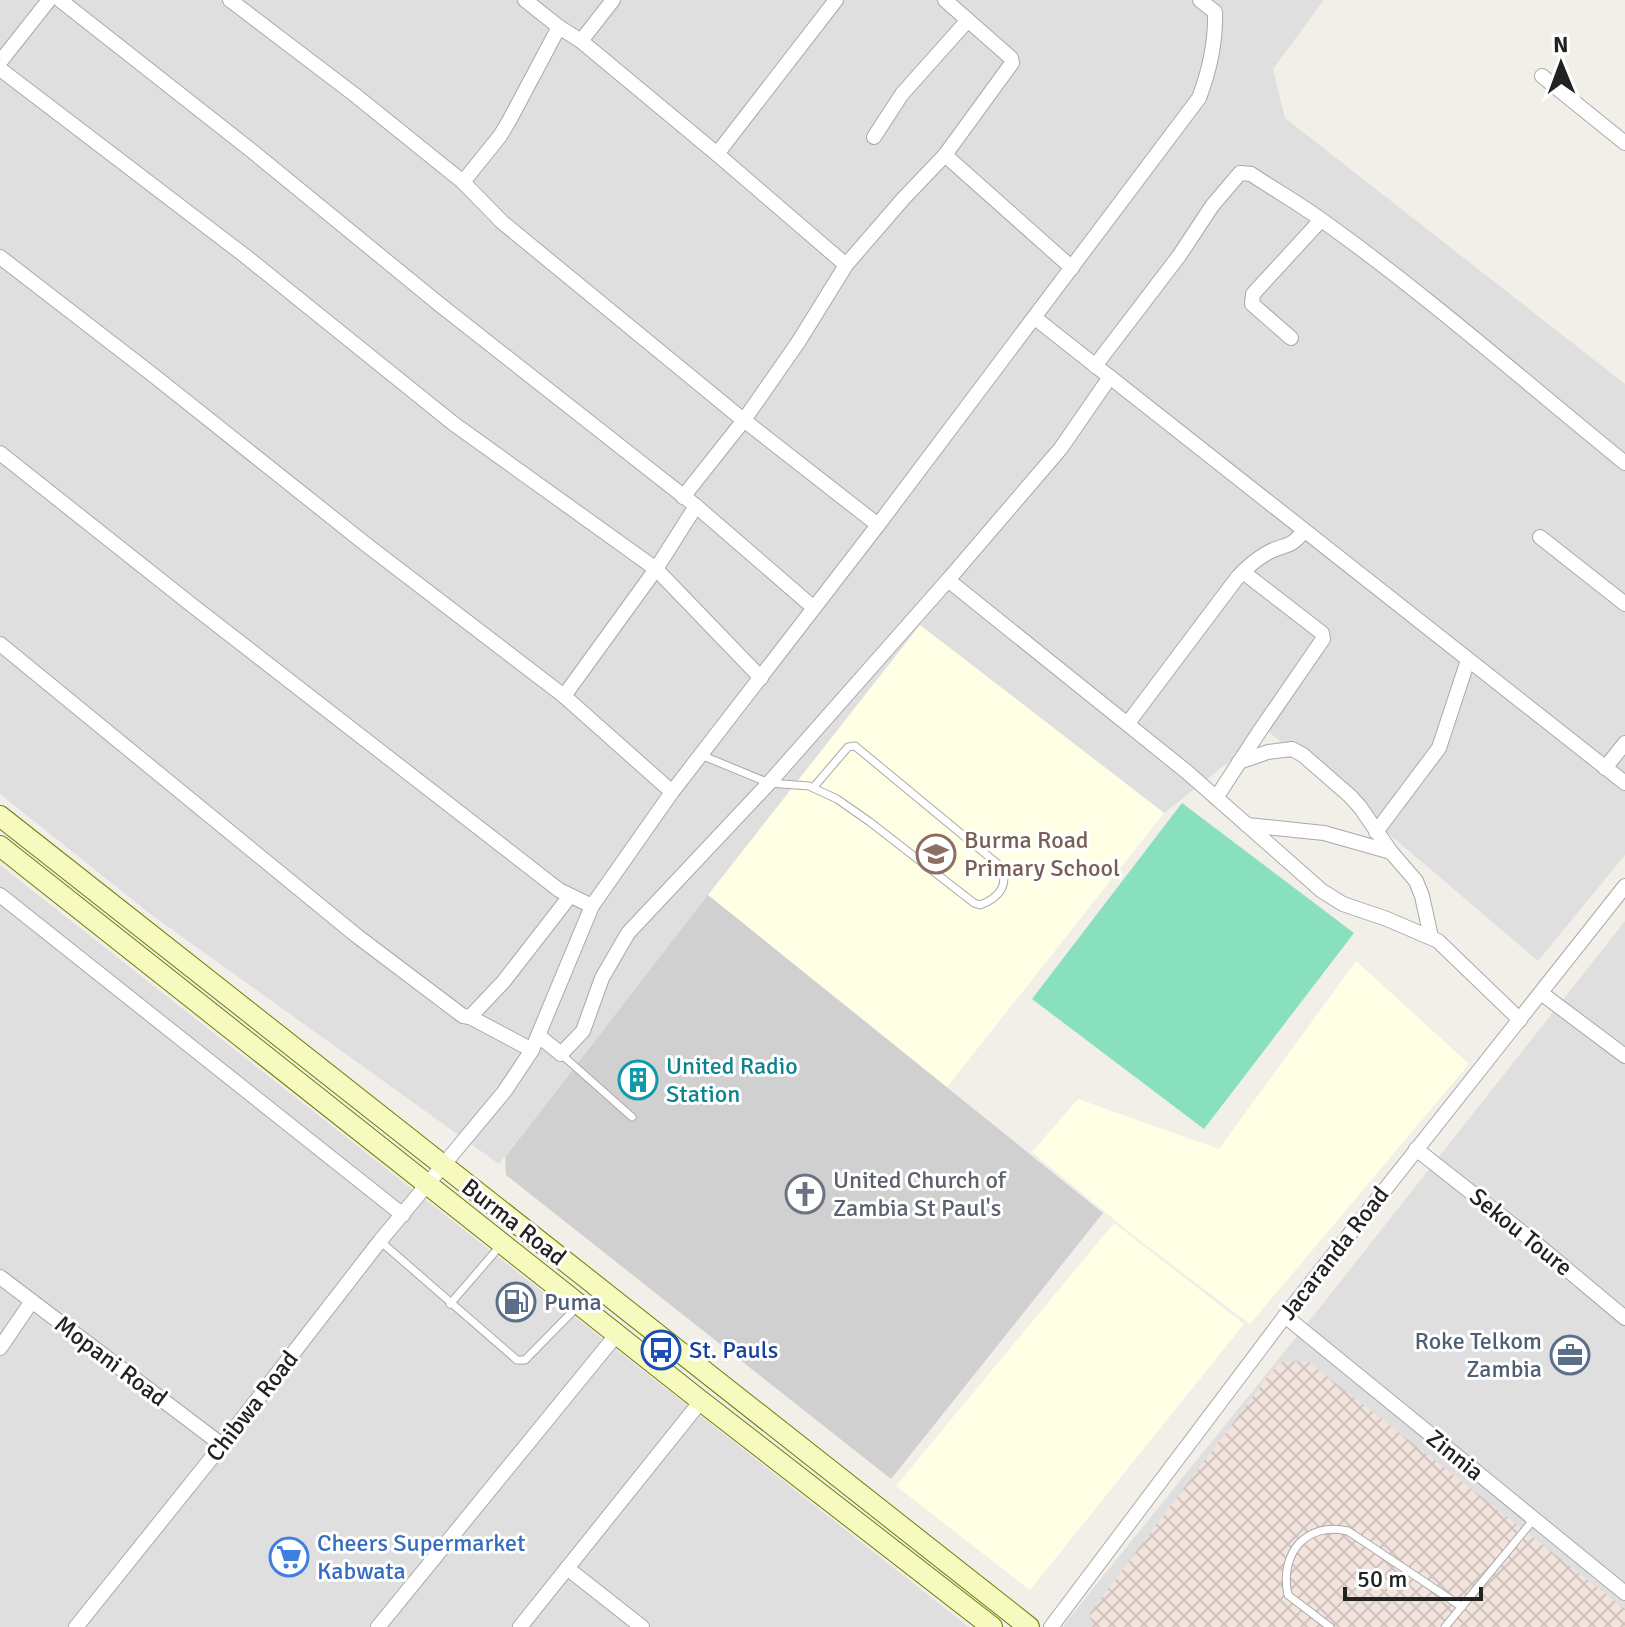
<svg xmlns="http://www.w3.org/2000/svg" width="1625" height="1627" viewBox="0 0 1625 1627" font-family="Signika,sans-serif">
<defs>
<pattern id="military-cross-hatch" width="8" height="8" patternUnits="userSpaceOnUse" patternTransform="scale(2)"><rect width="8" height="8" fill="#f3e3dd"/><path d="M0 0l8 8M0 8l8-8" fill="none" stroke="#d0c2bd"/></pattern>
</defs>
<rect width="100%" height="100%" fill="#f2efe9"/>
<g fill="#e0dfdf">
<path d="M 0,0 L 1324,0 L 1273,69 L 1285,118 L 1625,384 L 1625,855 L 1538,961 L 1268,731 L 1164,813 L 920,625 L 499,1164 L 153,916 L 0,794 Z"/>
<path d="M 0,865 L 969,1627 L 0,1627 Z"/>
<path d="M 1625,921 L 1625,1627 L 1062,1627 L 1314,1315 Z"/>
</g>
<g fill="#ffffe5">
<path d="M 920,625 L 1164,813 L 947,1087 L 708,895 Z"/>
<path d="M 1356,961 L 1469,1064 L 1250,1324 L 1138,1239 L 1032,1152 L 1078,1099 L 1219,1149 Z"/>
<path d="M 1114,1223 L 1244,1324 L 1030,1590 L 896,1486 Z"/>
</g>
<path fill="#d0d0d0" d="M 708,895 L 1103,1213 L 891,1479 L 506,1175 L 505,1157 Z"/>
<path fill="url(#military-cross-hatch)" d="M 1307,1361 L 1625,1609 L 1625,1627 L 1092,1627 L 1090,1613 L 1279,1362 Z"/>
<path fill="#88e0be" d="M 1182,803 L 1354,933 L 1204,1129 L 1032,999 Z"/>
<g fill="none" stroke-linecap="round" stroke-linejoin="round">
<defs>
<g id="lane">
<path d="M 701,755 L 769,783 L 809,786 L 837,799 L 870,822 L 974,903 L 980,905 C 999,898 1011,884 999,865 L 855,746 L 848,747 L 813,788"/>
<path d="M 561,1054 L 632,1117"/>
<path d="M 380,1241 L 517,1360 L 525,1360 L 578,1306"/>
<path d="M 450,1304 L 501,1245"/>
<path d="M 1330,1627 L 1288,1595 C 1279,1554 1306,1521 1348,1531 L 1462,1607"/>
<path d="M 1445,1627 L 1534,1519"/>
</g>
<g id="street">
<path d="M 60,0 L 252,151 L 439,304 L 696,506 L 814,608"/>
<path d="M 230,0 L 355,95 L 463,182 L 502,222 L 736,414 L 878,525"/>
<path d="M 525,0 L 559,27 L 581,41 L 717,154 L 846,265"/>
<path d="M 581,41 L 613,0"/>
<path d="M 0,62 L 49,0"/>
<path d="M 0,69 L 244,255 L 454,424 L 656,569 L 761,678"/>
<path d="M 1542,76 L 1625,143"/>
<path d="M 874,137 L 902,94 L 968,20"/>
<path d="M 717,154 L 836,0"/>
<path d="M 945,155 L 1072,268"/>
<path d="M 463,182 L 500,136 L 509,121 L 559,27"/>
<path d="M 0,257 L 153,375 L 368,546 L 564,696 L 672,792"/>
<path d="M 1035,318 L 1625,783"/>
<path d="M 1291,338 L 1252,304 L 1253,294 L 1321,220"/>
<path d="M 1095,366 L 1179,256 L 1212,206 L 1240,173 L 1251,174 C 1275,190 1300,204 1323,221 C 1428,296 1525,382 1625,463"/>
<path d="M 0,453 L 193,606 L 559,890 L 592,906"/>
<path d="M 683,497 L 744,420 L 799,341 L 846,265 L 903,199 L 945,155 L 1012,63 L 1011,58 L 945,0"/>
<path d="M 1540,537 L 1625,604"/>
<path d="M 948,580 L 1061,448 L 1110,377"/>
<path d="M 0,644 L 357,936 L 463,1016 L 470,1017 L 504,981 L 570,896"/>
<path d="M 564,696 L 656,569 L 696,506"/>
<path d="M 1128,723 L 1237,578 C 1246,568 1255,560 1267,553 C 1285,543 1289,550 1304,531"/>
<path d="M 1239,762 L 1268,752 L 1292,749 L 1303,755 L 1350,796 L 1360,807 L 1391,852 L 1416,881 L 1422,896 L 1431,937"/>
<path d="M 1605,768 L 1625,743"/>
<path d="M 1216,798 L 1259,732 L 1323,639 L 1322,633 L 1243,572"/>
<path d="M 1247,825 L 1324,833 L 1391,852"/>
<path d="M 1376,832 L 1439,748 L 1468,660"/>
<path d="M 0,895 L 403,1215"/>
<path d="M 1541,993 L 1625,1056"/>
<path d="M 470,1017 L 532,1050"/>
<path d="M 539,1036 L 561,1054 L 583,1031 L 602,978 L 628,933 L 769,783 L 948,580 L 1187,772 L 1322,891 L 1343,904 L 1387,919 L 1438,941 L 1520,1020"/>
<path d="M 1416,1149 L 1533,1241 L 1625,1318"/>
<path d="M 0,1277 L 222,1445"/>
<path d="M 1285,1316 L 1625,1593"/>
<path d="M 0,1348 L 32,1301"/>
<path d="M 567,1568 L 642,1627"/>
<path d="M 76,1627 L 222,1445 L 380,1241 L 504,1092 L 532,1050 L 592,906 L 672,792 L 878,525 L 1199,98 C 1210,69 1216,43 1215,12 L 1200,0"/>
<path d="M 378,1627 L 617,1334"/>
<path d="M 520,1627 L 701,1401"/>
<path d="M 1051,1627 L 1285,1316 L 1625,886"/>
</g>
<g id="secondary">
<path d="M 0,816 L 1029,1627"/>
<path d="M 0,846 L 701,1401 L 992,1627"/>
</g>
</defs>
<use href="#lane" stroke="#a9a9a9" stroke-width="9"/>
<use href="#street" stroke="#a9a9a9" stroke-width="16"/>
<use href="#secondary" stroke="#707d05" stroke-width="22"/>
<use href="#lane" stroke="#fff" stroke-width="7"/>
<use href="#street" stroke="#fff" stroke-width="14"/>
<use href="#secondary" stroke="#f7fabf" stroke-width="20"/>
</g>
<defs>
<symbol id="school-ring" viewBox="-11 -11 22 22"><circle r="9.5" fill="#fff" stroke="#8d6e63" stroke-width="1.5"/><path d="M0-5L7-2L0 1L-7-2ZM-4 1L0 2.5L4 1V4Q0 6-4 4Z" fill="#8d6e63"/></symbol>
<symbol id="building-ring" viewBox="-11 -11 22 22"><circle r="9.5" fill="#fff" stroke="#0f9aa8" stroke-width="1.5"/><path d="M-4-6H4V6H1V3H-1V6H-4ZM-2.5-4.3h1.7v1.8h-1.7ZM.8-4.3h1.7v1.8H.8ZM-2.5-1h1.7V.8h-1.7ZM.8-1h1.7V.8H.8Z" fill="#0f9aa8"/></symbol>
<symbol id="church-ring" viewBox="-11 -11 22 22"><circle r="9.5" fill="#fff" stroke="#6b7280" stroke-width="1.5"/><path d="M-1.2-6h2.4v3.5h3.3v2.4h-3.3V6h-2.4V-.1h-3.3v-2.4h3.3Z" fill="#6b7280"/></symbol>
<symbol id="fuel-ring" viewBox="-11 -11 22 22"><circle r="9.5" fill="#fff" stroke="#5c6f8a" stroke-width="1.5"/><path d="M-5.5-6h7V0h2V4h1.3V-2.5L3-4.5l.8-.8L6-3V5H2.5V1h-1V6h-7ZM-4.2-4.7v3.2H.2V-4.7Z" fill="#5c6f8a"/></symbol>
<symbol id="bus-ring" viewBox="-11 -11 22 22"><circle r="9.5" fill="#fff" stroke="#1a4fb4" stroke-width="1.5"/><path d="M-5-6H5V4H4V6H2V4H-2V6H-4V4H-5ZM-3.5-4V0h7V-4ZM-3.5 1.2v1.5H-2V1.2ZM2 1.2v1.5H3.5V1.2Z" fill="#1a4fb4"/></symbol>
<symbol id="office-ring" viewBox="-11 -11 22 22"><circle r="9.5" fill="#fff" stroke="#5c6f8a" stroke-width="1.5"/><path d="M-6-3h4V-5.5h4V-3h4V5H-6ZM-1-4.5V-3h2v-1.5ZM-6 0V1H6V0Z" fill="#5c6f8a"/></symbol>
<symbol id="supermarket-ring" viewBox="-11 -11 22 22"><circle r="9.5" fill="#fff" stroke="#3f7fe0" stroke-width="1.5"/><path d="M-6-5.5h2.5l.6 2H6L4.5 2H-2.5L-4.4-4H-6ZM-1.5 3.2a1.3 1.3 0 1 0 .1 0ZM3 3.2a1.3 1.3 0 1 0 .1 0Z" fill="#3f7fe0"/></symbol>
</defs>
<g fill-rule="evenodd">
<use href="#school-ring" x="914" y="832" width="44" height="44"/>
<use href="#building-ring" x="616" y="1058" width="44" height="44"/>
<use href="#church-ring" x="783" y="1172" width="44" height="44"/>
<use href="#fuel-ring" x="494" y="1280" width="44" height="44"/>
<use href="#bus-ring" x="639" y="1328" width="44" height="44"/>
<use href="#office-ring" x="1548" y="1333" width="44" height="44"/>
<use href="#supermarket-ring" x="267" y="1535" width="44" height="44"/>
</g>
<g text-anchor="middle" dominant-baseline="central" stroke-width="6" stroke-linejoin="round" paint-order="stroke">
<g font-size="24" fill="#785e54" stroke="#fff" text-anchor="start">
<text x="964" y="840">Burma Road<tspan x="964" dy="28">Primary School</tspan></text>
</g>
<g font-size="24" fill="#0d838f" stroke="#fff" text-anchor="start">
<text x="666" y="1066">United Radio<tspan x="666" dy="28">Station</tspan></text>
</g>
<g font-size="24" fill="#5b616d" stroke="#fff" text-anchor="start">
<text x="833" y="1180">United Church of<tspan x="833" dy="28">Zambia St Paul's</tspan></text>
</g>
<g font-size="24" fill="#222" stroke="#fff">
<text transform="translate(514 1222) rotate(38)">Burma Road</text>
<text transform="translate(1521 1232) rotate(39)">Sekou Toure</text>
<text transform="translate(1334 1253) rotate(-52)">Jacaranda Road</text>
<text transform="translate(111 1361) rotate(37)">Mopani Road</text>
<text transform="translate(252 1406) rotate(-52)">Chibwa Road</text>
<text transform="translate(1455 1455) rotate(39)">Zinnia</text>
</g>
<g font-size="24" fill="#4e5e75" stroke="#fff" text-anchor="start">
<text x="544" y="1302">Puma</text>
<text x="1542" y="1341" text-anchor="end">Roke Telkom<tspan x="1542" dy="28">Zambia</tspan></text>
</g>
<g font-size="24" fill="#164399" stroke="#fff" text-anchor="start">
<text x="689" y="1350">St. Pauls</text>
</g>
<g font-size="24" fill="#366cbe" stroke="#fff" text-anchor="start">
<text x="317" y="1543">Cheers Supermarket<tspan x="317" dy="28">Kabwata</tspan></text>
</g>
</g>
<g transform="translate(1561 64) rotate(359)" stroke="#ffffff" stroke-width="6" paint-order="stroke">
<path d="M0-6L14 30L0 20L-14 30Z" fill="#222222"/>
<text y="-12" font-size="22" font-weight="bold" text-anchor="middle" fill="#222222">N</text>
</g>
<path d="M1345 1587v12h136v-12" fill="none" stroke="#222222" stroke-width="4"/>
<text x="1357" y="1587" font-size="24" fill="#222222" stroke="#ffffff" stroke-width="6" paint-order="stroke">50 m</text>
</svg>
